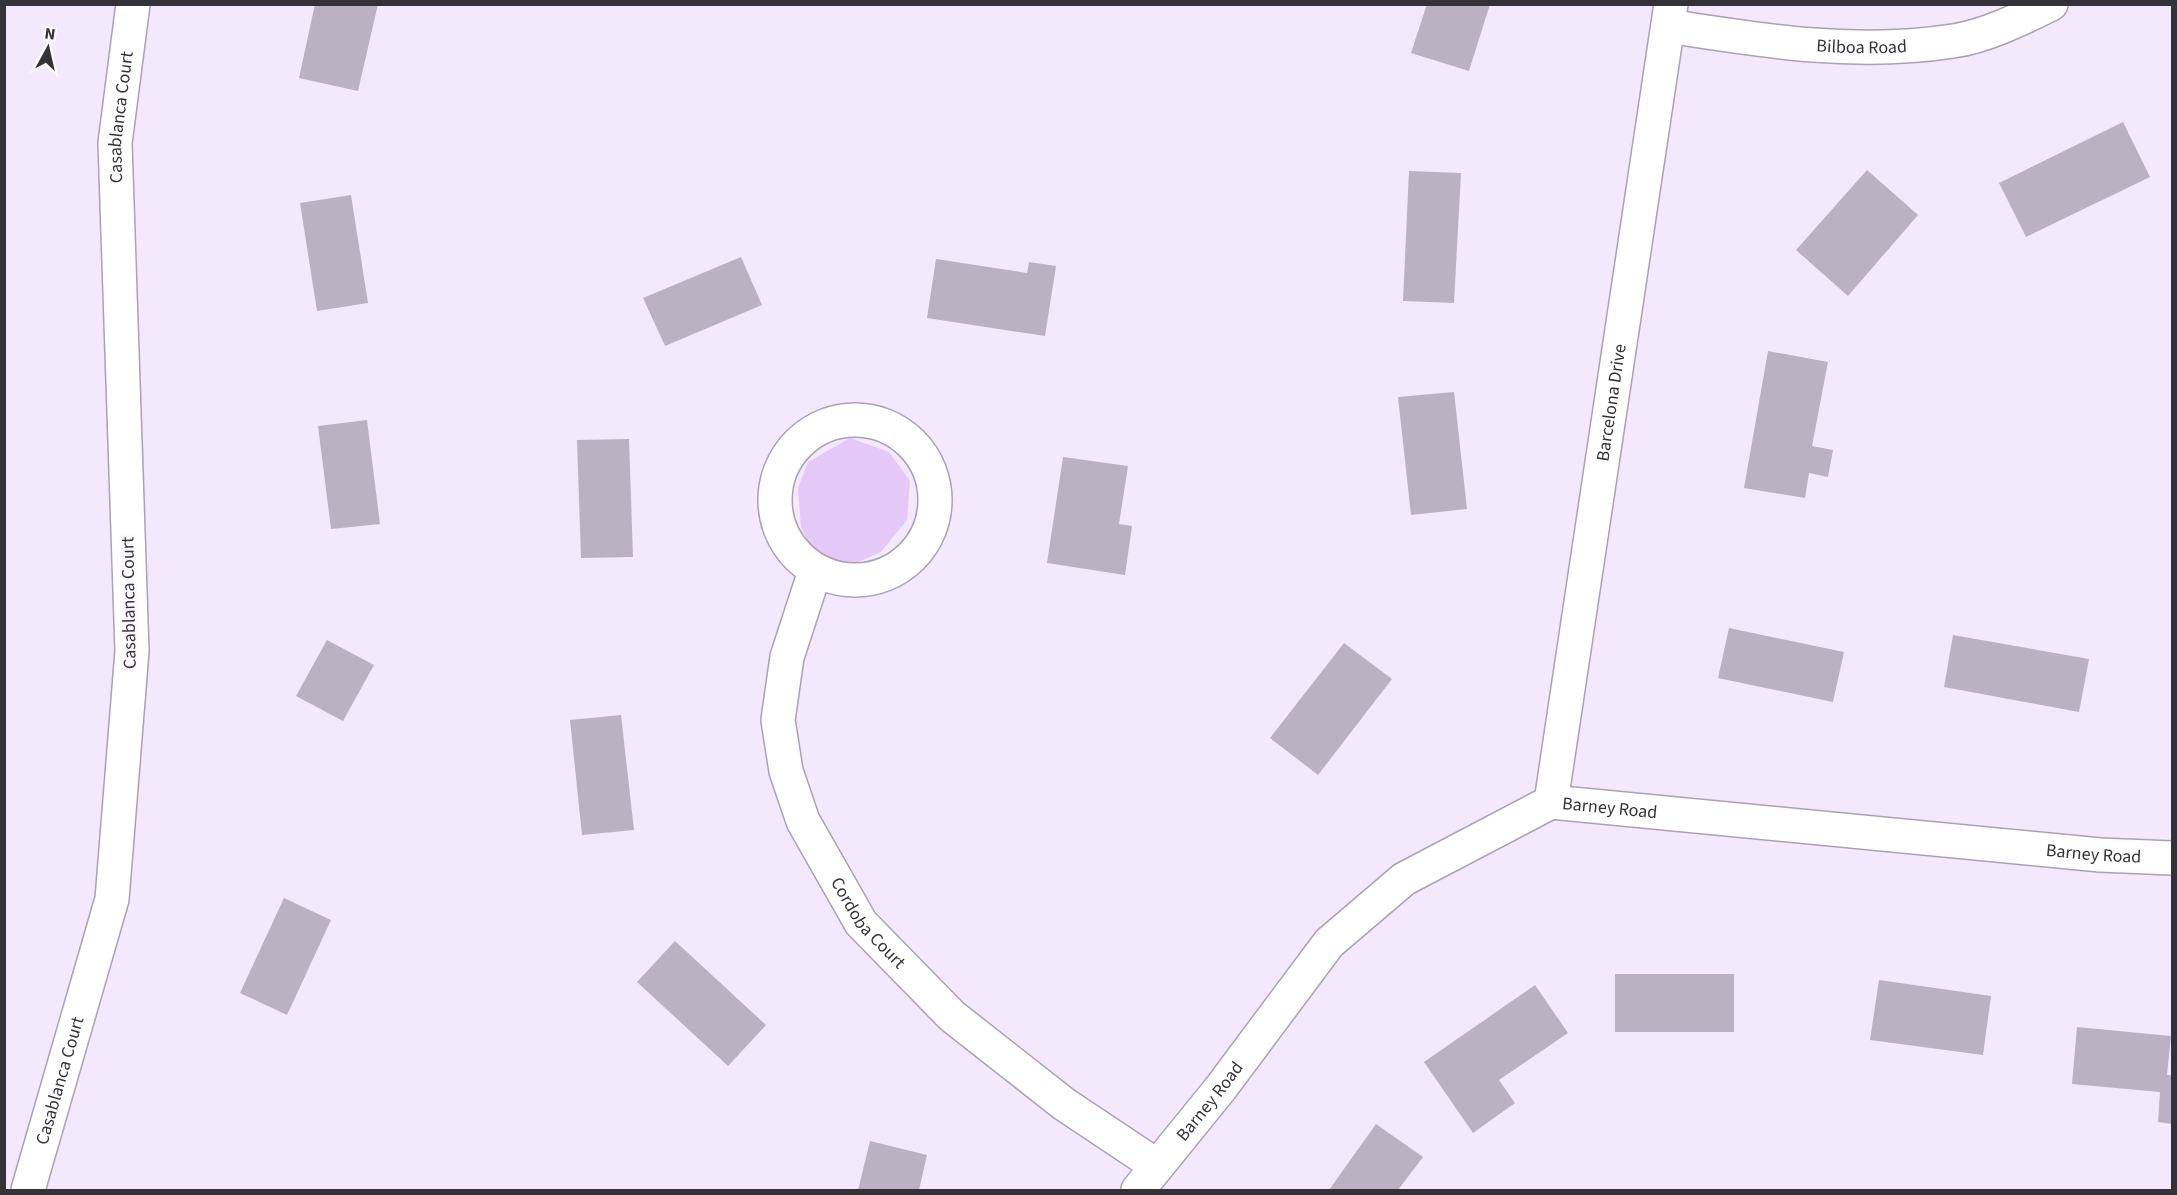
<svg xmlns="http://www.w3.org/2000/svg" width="2177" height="1195" viewBox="0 0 2177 1195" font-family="'Source Sans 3',sans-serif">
<rect width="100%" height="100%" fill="#f4e9fc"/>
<path fill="#e4c8f8" d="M 850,438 L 889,452 L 910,481 L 907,520 L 881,552 L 842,569 L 816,558 L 801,527 L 798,488 L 808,462 Z"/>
<g fill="#bbb1c3">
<path d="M 315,4 L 378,4 L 358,91 L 299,78 Z"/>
<path d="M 1427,4 L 1490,4 L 1469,71 L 1411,53 Z"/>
<path d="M 2123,122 L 2150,177 L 2026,237 L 1999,183 Z"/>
<path d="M 1867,170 L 1918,215 L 1848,296 L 1796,250 Z"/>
<path d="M 1409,171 L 1461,173 L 1454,303 L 1403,301 Z"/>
<path d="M 351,195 L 368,303 L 317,311 L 300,203 Z"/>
<path d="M 741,257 L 762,305 L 665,346 L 643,298 Z"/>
<path d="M 936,259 L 1027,273 L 1029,262 L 1056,266 L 1045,336 L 927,318 Z"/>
<path d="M 1768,351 L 1828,362 L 1812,446 L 1833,450 L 1828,477 L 1809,473 L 1805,498 L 1744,488 Z"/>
<path d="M 1454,392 L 1467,509 L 1411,515 L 1398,397 Z"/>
<path d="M 367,420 L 380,524 L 331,529 L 318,426 Z"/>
<path d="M 629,439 L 633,557 L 581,558 L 577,440 Z"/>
<path d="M 1063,457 L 1128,466 L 1119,524 L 1132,526 L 1125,575 L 1047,563 Z"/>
<path d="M 1729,628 L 1844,652 L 1833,702 L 1718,678 Z"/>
<path d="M 1953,635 L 2089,659 L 2079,712 L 1944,687 Z"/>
<path d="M 327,640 L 374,665 L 343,721 L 296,696 Z"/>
<path d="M 1344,643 L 1392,679 L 1318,775 L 1270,738 Z"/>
<path d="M 621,715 L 634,830 L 582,835 L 570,720 Z"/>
<path d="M 284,898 L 331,920 L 287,1015 L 240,993 Z"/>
<path d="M 675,941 L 766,1025 L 728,1066 L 637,982 Z"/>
<rect x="1615" y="974" width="119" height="58"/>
<path d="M 1879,980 L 1991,996 L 1983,1055 L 1870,1040 Z"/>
<path d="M 1535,985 L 1568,1033 L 1499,1080 L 1515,1103 L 1473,1133 L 1424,1062 Z"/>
<path d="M 2077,1027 L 2171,1036 L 2167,1075 L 2172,1075 L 2172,1124 L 2158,1122 L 2160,1092 L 2072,1084 Z"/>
<path d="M 1376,1124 L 1423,1157 L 1398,1190 L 1329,1190 Z"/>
<path d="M 870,1141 L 927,1155 L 919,1190 L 858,1190 Z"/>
</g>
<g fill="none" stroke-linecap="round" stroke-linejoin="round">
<defs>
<g id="minor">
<path id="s1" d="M 1668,26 C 1762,41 1857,56 1953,41 C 1984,37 2023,18 2051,4"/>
<circle cx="855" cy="500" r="80"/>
<path id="s2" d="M 815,571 L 787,657 L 778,720 L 786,771 L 803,821 L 861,923 L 952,1016 L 1064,1104 L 1157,1166"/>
<path id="s3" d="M 1551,802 L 1671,4"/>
<path id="s4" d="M 28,1190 L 112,899 L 132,651 L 115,143 L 133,4"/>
<path id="s5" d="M 1138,1190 L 1220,1089 L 1329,943 L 1404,879 L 1551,802 L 2100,855 L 2172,858"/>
</g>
</defs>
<use href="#minor" stroke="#aba1b3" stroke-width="36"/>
<use href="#minor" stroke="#fff" stroke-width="33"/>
</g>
<g text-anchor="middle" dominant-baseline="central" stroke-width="6" stroke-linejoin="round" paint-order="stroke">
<g font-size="18" fill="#353138" stroke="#fcfafe">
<text stroke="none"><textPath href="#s1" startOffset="195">Bilboa Road</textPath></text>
<text stroke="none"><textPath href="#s4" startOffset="1086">Casablanca Court</textPath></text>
<text stroke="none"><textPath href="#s3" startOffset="404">Barcelona Drive</textPath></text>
<text transform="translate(129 603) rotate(-91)">Casablanca Court</text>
<text stroke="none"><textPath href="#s5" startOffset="636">Barney Road</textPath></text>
<text stroke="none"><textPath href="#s5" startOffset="1122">Barney Road</textPath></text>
<text stroke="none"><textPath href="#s2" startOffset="380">Cordoba Court</textPath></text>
<text stroke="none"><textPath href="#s4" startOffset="114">Casablanca Court</textPath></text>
<text stroke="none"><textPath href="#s5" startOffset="114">Barney Road</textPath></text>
</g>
</g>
<rect width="2177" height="1195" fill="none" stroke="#353138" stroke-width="12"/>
<g transform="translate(48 48) rotate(8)" stroke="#fcfafe" stroke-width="4.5" paint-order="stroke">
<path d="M0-4.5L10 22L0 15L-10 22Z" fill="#353138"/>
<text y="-9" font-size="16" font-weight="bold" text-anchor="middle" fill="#353138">N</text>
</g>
</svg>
